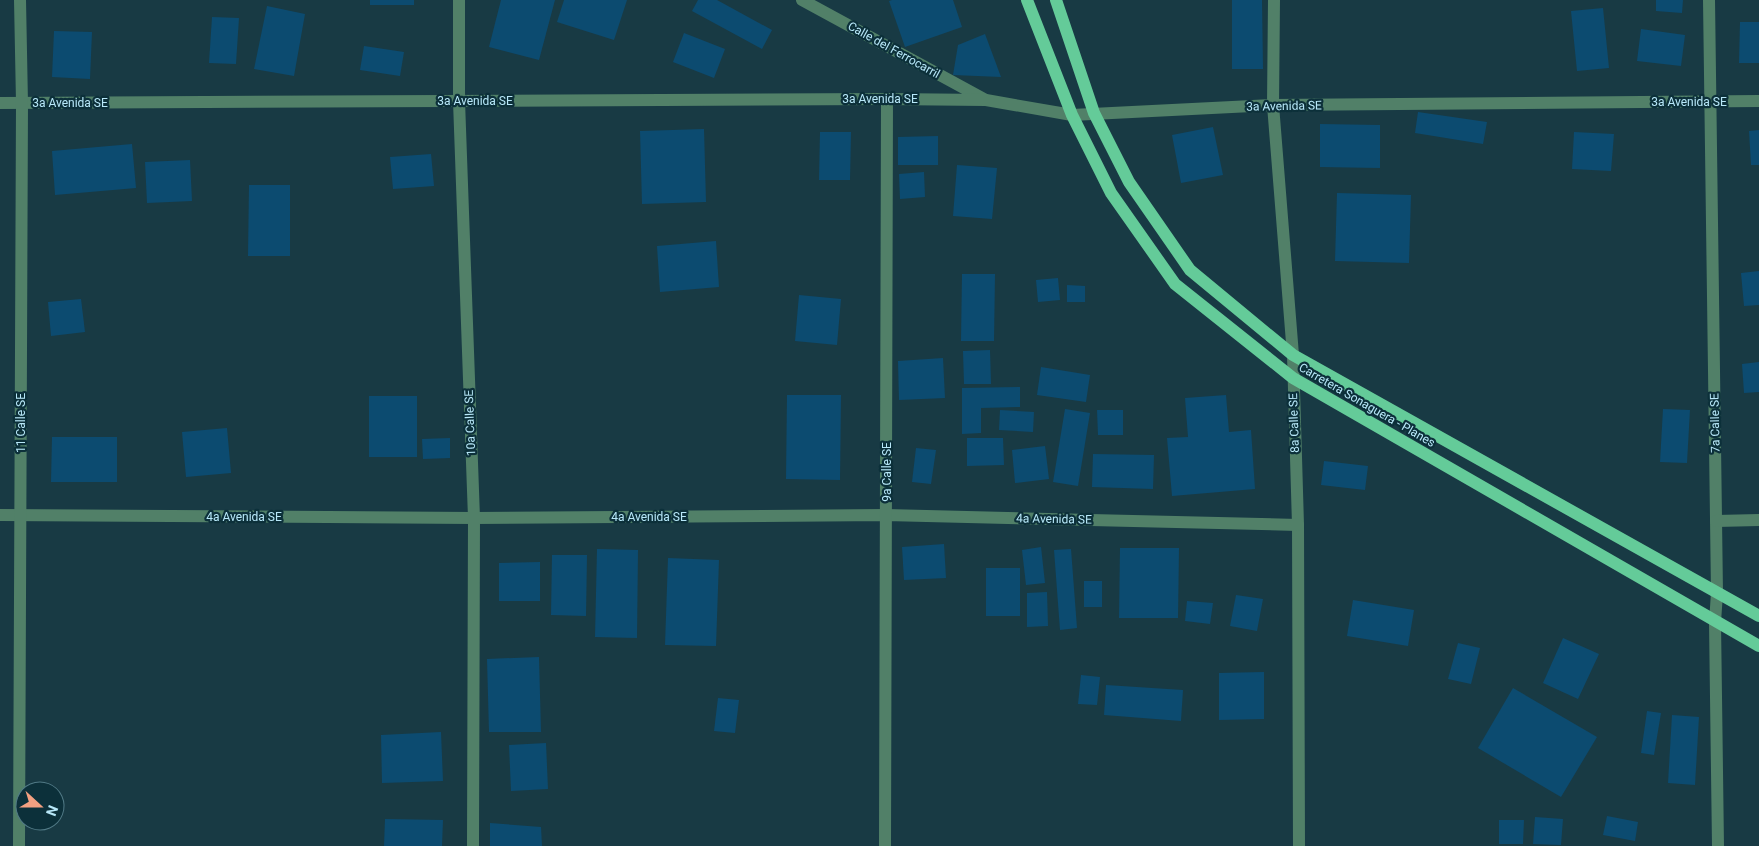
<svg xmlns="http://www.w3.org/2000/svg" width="1759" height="846" viewBox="0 0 1759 846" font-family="Roboto,sans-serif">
<rect width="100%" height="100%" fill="#183a44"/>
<g fill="#0c4b70">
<rect x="370" y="0" width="44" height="5"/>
<path d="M 501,0 L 555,0 L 539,60 L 489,47 Z"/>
<path d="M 564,0 L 627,0 L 614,40 L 557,22 Z"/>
<path d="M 698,0 L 717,0 L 772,30 L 762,49 L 692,11 Z"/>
<path d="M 892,0 L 953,0 L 962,27 L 905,47 L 889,1 Z"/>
<path d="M 1232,0 L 1262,0 L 1263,69 L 1232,69 Z"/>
<path d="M 1656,0 L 1683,0 L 1682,13 L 1656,11 Z"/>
<path d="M 267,6 L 305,14 L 294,76 L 254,69 Z"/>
<path d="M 1603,8 L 1609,68 L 1577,71 L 1571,11 Z"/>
<path d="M 212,17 L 239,18 L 236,64 L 209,63 Z"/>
<path d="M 1740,22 L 1759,22 L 1759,63 L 1739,63 Z"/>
<path d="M 1641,29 L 1685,35 L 1681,66 L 1637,61 Z"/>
<path d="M 54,31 L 92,32 L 90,79 L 52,77 Z"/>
<path d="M 684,33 L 725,49 L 714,78 L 673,62 Z"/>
<path d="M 985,34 L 1001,77 L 953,75 L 958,45 Z"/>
<path d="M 364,46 L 404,52 L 400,76 L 360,70 Z"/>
<path d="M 1418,112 L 1487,122 L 1483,144 L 1415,133 Z"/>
<path d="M 1320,124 L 1380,125 L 1380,168 L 1320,167 Z"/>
<path d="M 1213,127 L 1223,175 L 1181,183 L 1172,135 Z"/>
<path d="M 704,129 L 706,202 L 642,204 L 640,131 Z"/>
<path d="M 1759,130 L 1759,165 L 1751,165 L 1749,131 Z"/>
<path d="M 820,132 L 851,132 L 850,180 L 819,180 Z"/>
<path d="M 1574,132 L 1614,134 L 1611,171 L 1572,169 Z"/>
<path d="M 938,136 L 938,165 L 898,165 L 898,137 Z"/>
<path d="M 132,144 L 136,188 L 55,195 L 52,151 Z"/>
<path d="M 431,154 L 434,186 L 393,189 L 390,157 Z"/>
<path d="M 190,160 L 192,201 L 147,203 L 145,162 Z"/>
<path d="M 957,165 L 997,168 L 992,219 L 953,216 Z"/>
<path d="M 924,172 L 925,197 L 900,199 L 899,174 Z"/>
<path d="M 249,185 L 290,185 L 290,256 L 248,256 Z"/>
<path d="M 1337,193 L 1411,195 L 1409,263 L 1335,261 Z"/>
<path d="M 716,241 L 719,287 L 660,292 L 657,246 Z"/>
<path d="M 1759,271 L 1759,305 L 1744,306 L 1741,273 Z"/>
<path d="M 962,274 L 995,274 L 994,341 L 961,341 Z"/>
<path d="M 1058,278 L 1060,300 L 1038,302 L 1036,280 Z"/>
<path d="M 1067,285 L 1085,286 L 1085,302 L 1067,302 Z"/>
<path d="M 799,295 L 841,299 L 837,345 L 795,341 Z"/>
<path d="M 81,299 L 85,332 L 51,336 L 48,302 Z"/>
<path d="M 990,350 L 991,384 L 964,384 L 963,351 Z"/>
<path d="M 943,358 L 945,398 L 899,400 L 898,361 Z"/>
<path d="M 1759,362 L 1759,392 L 1744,393 L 1742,364 Z"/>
<path d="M 1041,367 L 1090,375 L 1086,402 L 1037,395 Z"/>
<path d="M 1020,387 L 1020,407 L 981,408 L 981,433 L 962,434 L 962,388 Z"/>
<path d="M 787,395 L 841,395 L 840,480 L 786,479 Z"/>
<path d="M 1226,395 L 1229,432 L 1251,430 L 1255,489 L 1172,496 L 1167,438 L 1188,437 L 1185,398 Z"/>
<rect x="369" y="396" width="48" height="61"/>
<path d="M 1065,409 L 1090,413 L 1078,486 L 1053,482 Z"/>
<path d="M 1663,409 L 1690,410 L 1687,463 L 1660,462 Z"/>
<path d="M 1000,410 L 1034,412 L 1033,432 L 999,430 Z"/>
<path d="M 1097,410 L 1123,410 L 1123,435 L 1098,435 Z"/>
<path d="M 227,428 L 231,473 L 186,477 L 182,432 Z"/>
<path d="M 52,437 L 117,437 L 117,482 L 51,482 Z"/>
<path d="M 450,438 L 450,458 L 423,459 L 422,439 Z"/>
<path d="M 967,438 L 1003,438 L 1004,465 L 967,466 Z"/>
<path d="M 1045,446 L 1049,479 L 1015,483 L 1012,450 Z"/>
<path d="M 916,448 L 936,450 L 931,484 L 912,482 Z"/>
<path d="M 1093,454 L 1154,455 L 1153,489 L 1092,487 Z"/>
<path d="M 1324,461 L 1368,466 L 1365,490 L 1321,485 Z"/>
<path d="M 944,544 L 946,578 L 904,580 L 902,547 Z"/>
<path d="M 1041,547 L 1045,583 L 1026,585 L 1022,550 Z"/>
<path d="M 1120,548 L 1179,548 L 1178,618 L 1119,618 Z"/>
<path d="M 597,549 L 638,550 L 637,638 L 595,637 Z"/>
<path d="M 1071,549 L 1077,628 L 1060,630 L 1054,550 Z"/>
<path d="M 552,555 L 587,555 L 586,616 L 551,615 Z"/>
<path d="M 668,558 L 719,560 L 716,646 L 665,645 Z"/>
<path d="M 540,562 L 540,601 L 499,601 L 499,563 Z"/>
<rect x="986" y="568" width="34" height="48"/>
<rect x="1084" y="581" width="18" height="26"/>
<path d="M 1047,592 L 1048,626 L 1027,627 L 1027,593 Z"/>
<path d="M 1236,595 L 1263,599 L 1257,631 L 1230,626 Z"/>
<path d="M 1353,600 L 1414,610 L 1408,646 L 1347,636 Z"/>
<path d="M 1187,601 L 1213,603 L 1210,624 L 1185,621 Z"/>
<path d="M 1563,638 L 1599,654 L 1578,699 L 1543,683 Z"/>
<path d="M 1458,643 L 1480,648 L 1471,684 L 1448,679 Z"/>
<path d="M 539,657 L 541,732 L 489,732 L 487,659 Z"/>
<path d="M 1264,672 L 1264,719 L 1219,720 L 1219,673 Z"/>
<path d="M 1081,675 L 1100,677 L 1097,705 L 1078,704 Z"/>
<path d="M 1106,685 L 1183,690 L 1181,721 L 1104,715 Z"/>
<path d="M 1513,688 L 1597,737 L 1561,797 L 1478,748 Z"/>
<path d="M 718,698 L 739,700 L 735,733 L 714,731 Z"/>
<path d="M 1647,711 L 1661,713 L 1654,755 L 1641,753 Z"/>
<path d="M 1672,715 L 1699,717 L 1695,785 L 1668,783 Z"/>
<path d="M 441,732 L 443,781 L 382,783 L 381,735 Z"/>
<path d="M 546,743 L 548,789 L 511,791 L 509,745 Z"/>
<path d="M 1607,816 L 1638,822 L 1635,841 L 1603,835 Z"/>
<path d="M 1535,817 L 1563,819 L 1561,845 L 1533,844 Z"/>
<path d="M 385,819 L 443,820 L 442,846 L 384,846 Z"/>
<path d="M 1499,820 L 1524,820 L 1523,844 L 1499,844 Z"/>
<path d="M 490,823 L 541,827 L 542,846 L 490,846 Z"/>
</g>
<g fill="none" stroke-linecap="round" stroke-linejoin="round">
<g stroke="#518068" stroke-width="12">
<path d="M 459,0 L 459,101 L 474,518 L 473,846"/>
<path d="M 802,0 L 984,99"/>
<path d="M 1274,0 L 1273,105 L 1293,355 L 1298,525 L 1299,846"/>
<path d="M 1709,0 L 1717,593 L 1715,622 L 1718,846"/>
<path d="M 0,103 L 887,99 L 986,100 L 1072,115 L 1273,105 L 1759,101"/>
<path d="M 0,515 L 474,518 L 886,515 L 1298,525"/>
<path d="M 1716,521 L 1759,520"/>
<path d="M 19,846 L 22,103 L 20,0"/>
<path d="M 885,846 L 887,99"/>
</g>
<g stroke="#64cb99" stroke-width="12">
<path d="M 1027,0 L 1072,115 L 1111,193 L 1175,284 L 1293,378 L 1759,646"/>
<path d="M 1056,0 L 1094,113 L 1129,182 L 1190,270 L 1293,355 L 1759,616"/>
</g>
</g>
<g text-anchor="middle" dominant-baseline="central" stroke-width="4.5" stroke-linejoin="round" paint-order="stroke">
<g font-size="12" fill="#b8e8f9" stroke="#0c303a">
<text transform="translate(894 50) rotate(29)">Calle del Ferrocarril</text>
<text x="880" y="99">3a Avenida SE</text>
<text x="475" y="101">3a Avenida SE</text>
<text x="1689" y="102">3a Avenida SE</text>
<text x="70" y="103">3a Avenida SE</text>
<text transform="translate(1284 106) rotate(-1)">3a Avenida SE</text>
<text transform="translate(1367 405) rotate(30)">Carretera Sonaguera - Planes</text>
<text transform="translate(21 423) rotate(-90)">11 Calle SE</text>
<text transform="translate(470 423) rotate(-92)">10a Calle SE</text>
<text transform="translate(1294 423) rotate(-92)">8a Calle SE</text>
<text transform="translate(1715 423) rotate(-91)">7a Calle SE</text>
<text transform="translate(887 472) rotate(-90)">9a Calle SE</text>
<text x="244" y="517">4a Avenida SE</text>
<text x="649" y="517">4a Avenida SE</text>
<text transform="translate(1054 519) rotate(1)">4a Avenida SE</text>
</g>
</g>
<g transform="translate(40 806) rotate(111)"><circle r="24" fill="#0c303a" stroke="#517a86"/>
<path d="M0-4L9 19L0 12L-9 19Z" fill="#f3a081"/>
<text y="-8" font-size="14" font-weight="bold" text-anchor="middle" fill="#b8e8f9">N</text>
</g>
</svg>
